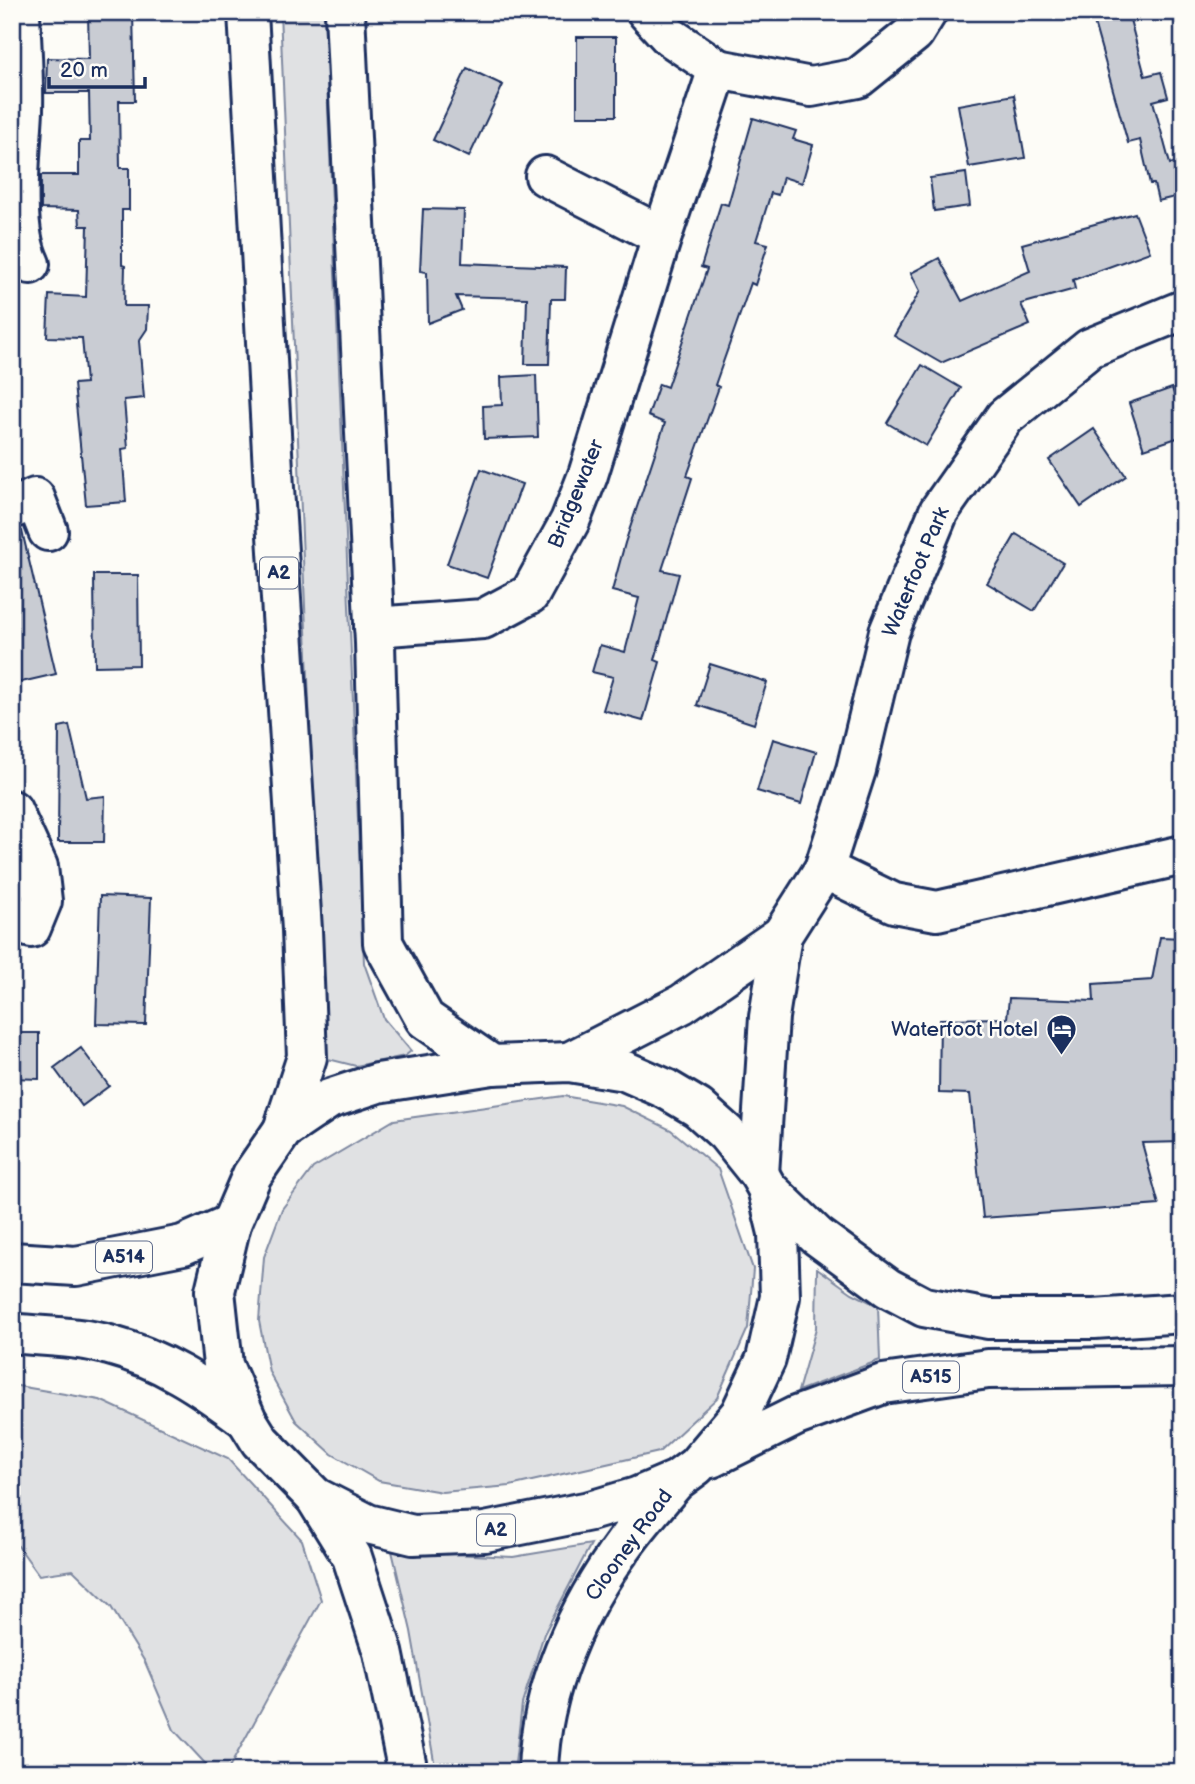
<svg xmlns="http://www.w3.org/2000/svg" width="1195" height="1784" viewBox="0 0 1195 1784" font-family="'Balsamiq Sans',sans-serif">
<rect width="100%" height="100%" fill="#fdfcf7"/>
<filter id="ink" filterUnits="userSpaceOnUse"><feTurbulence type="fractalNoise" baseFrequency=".0143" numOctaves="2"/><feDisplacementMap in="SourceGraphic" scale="14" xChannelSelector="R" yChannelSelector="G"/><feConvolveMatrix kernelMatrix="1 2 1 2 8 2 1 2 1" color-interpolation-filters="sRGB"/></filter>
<g filter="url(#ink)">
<g fill="#e0e1e3" stroke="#7e88a0" stroke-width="2">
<path d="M 280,12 L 324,12 L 364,963 L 384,1019 L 411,1051 L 405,1056 L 356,1066 L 324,1058 Z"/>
<path d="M 563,1096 L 622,1106 L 671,1130 L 718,1169 L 753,1269 L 748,1328 L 717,1398 L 659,1452 L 510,1486 L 442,1492 L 379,1481 L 332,1454 L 296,1421 L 269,1372 L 259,1321 L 264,1257 L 282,1209 L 313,1168 L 394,1120 Z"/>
<path d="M 817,1268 L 852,1293 L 878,1306 L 880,1360 L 798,1391 L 816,1328 Z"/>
<path d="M 12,1385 L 100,1400 L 228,1459 L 302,1540 L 321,1600 L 227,1772 L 213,1772 L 174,1730 L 145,1662 L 111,1607 L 73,1570 L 39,1575 L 18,1546 L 12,1543 Z"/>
<path d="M 591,1544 L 544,1634 L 522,1704 L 514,1772 L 436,1772 L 411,1631 L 392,1551 L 513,1557 Z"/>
</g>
<g fill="#c9ccd3" stroke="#1b2f5e" stroke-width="2">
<path d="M 88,12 L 133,12 L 135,101 L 119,101 L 120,168 L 129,168 L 129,210 L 122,210 L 122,265 L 125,266 L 124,306 L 148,306 L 147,329 L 139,341 L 144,398 L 124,400 L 128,448 L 122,449 L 126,502 L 86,505 L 74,384 L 86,383 L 82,338 L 47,337 L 49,295 L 86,297 L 88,226 L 80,226 L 79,210 L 41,209 L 41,175 L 79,175 L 79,141 L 90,141 L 89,93 L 46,93 L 47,58 L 89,59 Z"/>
<path d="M 1091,12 L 1128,12 L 1145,76 L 1161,72 L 1168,97 L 1153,101 L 1170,164 L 1183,160 L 1183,195 L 1158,201 L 1154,184 L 1150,184 L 1140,140 L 1128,143 Z"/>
<rect x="577" y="37" width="39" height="79"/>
<path d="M 467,68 L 503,85 L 469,157 L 433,140 Z"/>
<path d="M 1014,95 L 1025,158 L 969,167 L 958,105 Z"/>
<path d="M 753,118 L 796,131 L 793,139 L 813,145 L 802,183 L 783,177 L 778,195 L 771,193 L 756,241 L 768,244 L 755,285 L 751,283 L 715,385 L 719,387 L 687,476 L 692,478 L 662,570 L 679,574 L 655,660 L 660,662 L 643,721 L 603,710 L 613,677 L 592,672 L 600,645 L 625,652 L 639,598 L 612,591 L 625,543 L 665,423 L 648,416 L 659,384 L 667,387 L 707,269 L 701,267 L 721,203 L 728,205 Z"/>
<path d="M 966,173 L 970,206 L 934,211 L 930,178 Z"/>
<path d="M 423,209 L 464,210 L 462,263 L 566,267 L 565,299 L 551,299 L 549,364 L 525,364 L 527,298 L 456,296 L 462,310 L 428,323 L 427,272 L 420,271 Z"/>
<path d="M 1135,213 L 1150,252 L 1073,280 L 1075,289 L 1021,304 L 1030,325 L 941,363 L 894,336 L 920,291 L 911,273 L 939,258 L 962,301 L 1030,271 L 1022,244 Z"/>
<path d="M 922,365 L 961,388 L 926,446 L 887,423 Z"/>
<path d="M 536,375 L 538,437 L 484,439 L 483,406 L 502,405 L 501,377 Z"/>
<path d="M 1172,388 L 1183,421 L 1183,436 L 1144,449 L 1129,403 Z"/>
<path d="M 1094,429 L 1126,476 L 1081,507 L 1049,460 Z"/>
<path d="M 481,469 L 522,484 L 487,578 L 447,564 Z"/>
<path d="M 22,531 L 56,674 L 17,683 L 12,663 L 12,532 Z"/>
<path d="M 1016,534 L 1063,563 L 1034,611 L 987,583 Z"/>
<path d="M 94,575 L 138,575 L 139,665 L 95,666 Z"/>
<path d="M 710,664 L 767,682 L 754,724 L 697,705 Z"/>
<path d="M 69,725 L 86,798 L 105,796 L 104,842 L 58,842 L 59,727 Z"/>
<path d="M 773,739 L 816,752 L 801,804 L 757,791 Z"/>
<path d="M 100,896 L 151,898 L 146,1025 L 96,1024 Z"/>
<path d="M 1160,937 L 1183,938 L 1183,1142 L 1142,1143 L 1159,1205 L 983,1218 L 970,1094 L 939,1093 L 940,1019 L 1007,1018 L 1009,998 L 1094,1001 L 1093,984 L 1152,980 Z"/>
<path d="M 12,1033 L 39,1033 L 39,1079 L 12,1078 Z"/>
<path d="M 81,1048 L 109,1086 L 82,1106 L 54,1068 Z"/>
</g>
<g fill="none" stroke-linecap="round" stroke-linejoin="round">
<defs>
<g id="minor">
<path d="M 20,12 C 21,44 24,77 23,110 C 21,153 11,226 30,264"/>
<path d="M 647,12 L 669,36 L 718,69 L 811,87 L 858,78 L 914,33 L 927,12"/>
<path d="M 545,176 L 662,236"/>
<path d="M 12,509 L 35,498 L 48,531"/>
<path d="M 374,627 L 483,619 L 530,594 L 570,521 L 588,475 L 662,236 L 718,69"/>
<path d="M 12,810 L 38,867 L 42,901 L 31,928"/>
<path d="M 824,869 L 894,903 L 937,911 L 1183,855"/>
<path d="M 569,1062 L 682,1004 L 782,935"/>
<path d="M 759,1174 L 769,1017 L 782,935 L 824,869 L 856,770 L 889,632 L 939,511 L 1005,417 L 1090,348 L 1183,310"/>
</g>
<g id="highway">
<path d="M 248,12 L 274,488 L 302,930 L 307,1057 L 283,1130"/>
<path d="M 345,12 L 375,643 L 383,943 L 425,1019 L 492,1065"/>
<path d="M 569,1062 L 625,1071 L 666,1089 L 698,1108 L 726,1133 L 759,1174 L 767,1188 L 778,1233 L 780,1297 L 766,1359 L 740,1414 L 696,1466 L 677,1480 L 637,1497 L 590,1511 L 485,1532 L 413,1535 L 368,1524 L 315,1497 L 260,1441 L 247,1420 L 223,1365 L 215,1291 L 231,1224 L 252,1175 L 283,1130 L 329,1099 L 378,1083 L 492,1065 Z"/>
<path d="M 767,1188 L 817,1236 L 888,1288 L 924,1307 L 989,1319 L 1094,1319 L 1183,1313"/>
<path d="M 12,1262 L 76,1266 L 183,1245 L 231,1224"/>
<path d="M 12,1333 C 44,1337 78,1336 109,1345 C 162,1359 202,1386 246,1419"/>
<path d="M 711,1458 L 796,1416 L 883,1384 L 988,1369 L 1183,1366"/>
<path d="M 315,1497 L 352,1557 L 383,1652 L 408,1772"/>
<path d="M 538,1772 C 540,1689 577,1608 625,1543 C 640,1522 657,1503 673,1484"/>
</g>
</defs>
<use href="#minor" stroke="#1b2f5e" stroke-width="44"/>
<use href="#highway" stroke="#1b2f5e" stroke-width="44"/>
<use href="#minor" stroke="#fdfcf7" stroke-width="38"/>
<use href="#highway" stroke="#fdfcf7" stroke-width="38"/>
</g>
</g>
<defs>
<symbol id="hotel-pin" viewBox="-11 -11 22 30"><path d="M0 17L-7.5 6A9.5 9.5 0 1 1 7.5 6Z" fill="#1b2f5e" stroke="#fdfcf7"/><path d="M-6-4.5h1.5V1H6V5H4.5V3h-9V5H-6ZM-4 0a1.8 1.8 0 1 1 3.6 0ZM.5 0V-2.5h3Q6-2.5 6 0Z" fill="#fff"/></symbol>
</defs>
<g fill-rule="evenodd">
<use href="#hotel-pin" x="1044" y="1012" width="35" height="47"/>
</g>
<g text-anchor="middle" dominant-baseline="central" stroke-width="5" stroke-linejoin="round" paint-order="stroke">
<g fill="#fdfcf7" stroke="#5f6c8c" stroke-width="2">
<rect x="260" y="557.5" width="38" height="31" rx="5"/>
<rect x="96" y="1241.5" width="56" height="31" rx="5"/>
<rect x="903" y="1361.5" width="56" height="31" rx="5"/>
<rect x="477" y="1514.5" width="38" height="31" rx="5"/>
</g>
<g font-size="19" font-weight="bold" fill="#1b2f5e">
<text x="279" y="573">A2</text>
<text x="124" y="1257">A514</text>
<text x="931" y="1377">A515</text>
<text x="496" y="1530">A2</text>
</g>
<g font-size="21" fill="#1b2f5e" stroke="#fdfcf7">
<text transform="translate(576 494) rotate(-68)">Bridgewater</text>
<text transform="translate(916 572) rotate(-67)">Waterfoot Park</text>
<text transform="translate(629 1545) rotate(-54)">Clooney Road</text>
</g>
<g font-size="21" fill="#1b2f5e" stroke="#fdfcf7" text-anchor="end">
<text x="1038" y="1029">Waterfoot Hotel</text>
</g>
</g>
<rect width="1195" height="1784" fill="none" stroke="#fdfcf7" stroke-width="42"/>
<rect x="21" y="21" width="1153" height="1742" fill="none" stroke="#1b2f5e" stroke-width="2.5" filter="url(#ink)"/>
<path d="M49 77v10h96v-10" fill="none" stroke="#1b2f5e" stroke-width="3.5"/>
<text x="60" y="77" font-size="21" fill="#1b2f5e" stroke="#fdfcf7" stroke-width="5" paint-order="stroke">20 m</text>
</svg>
